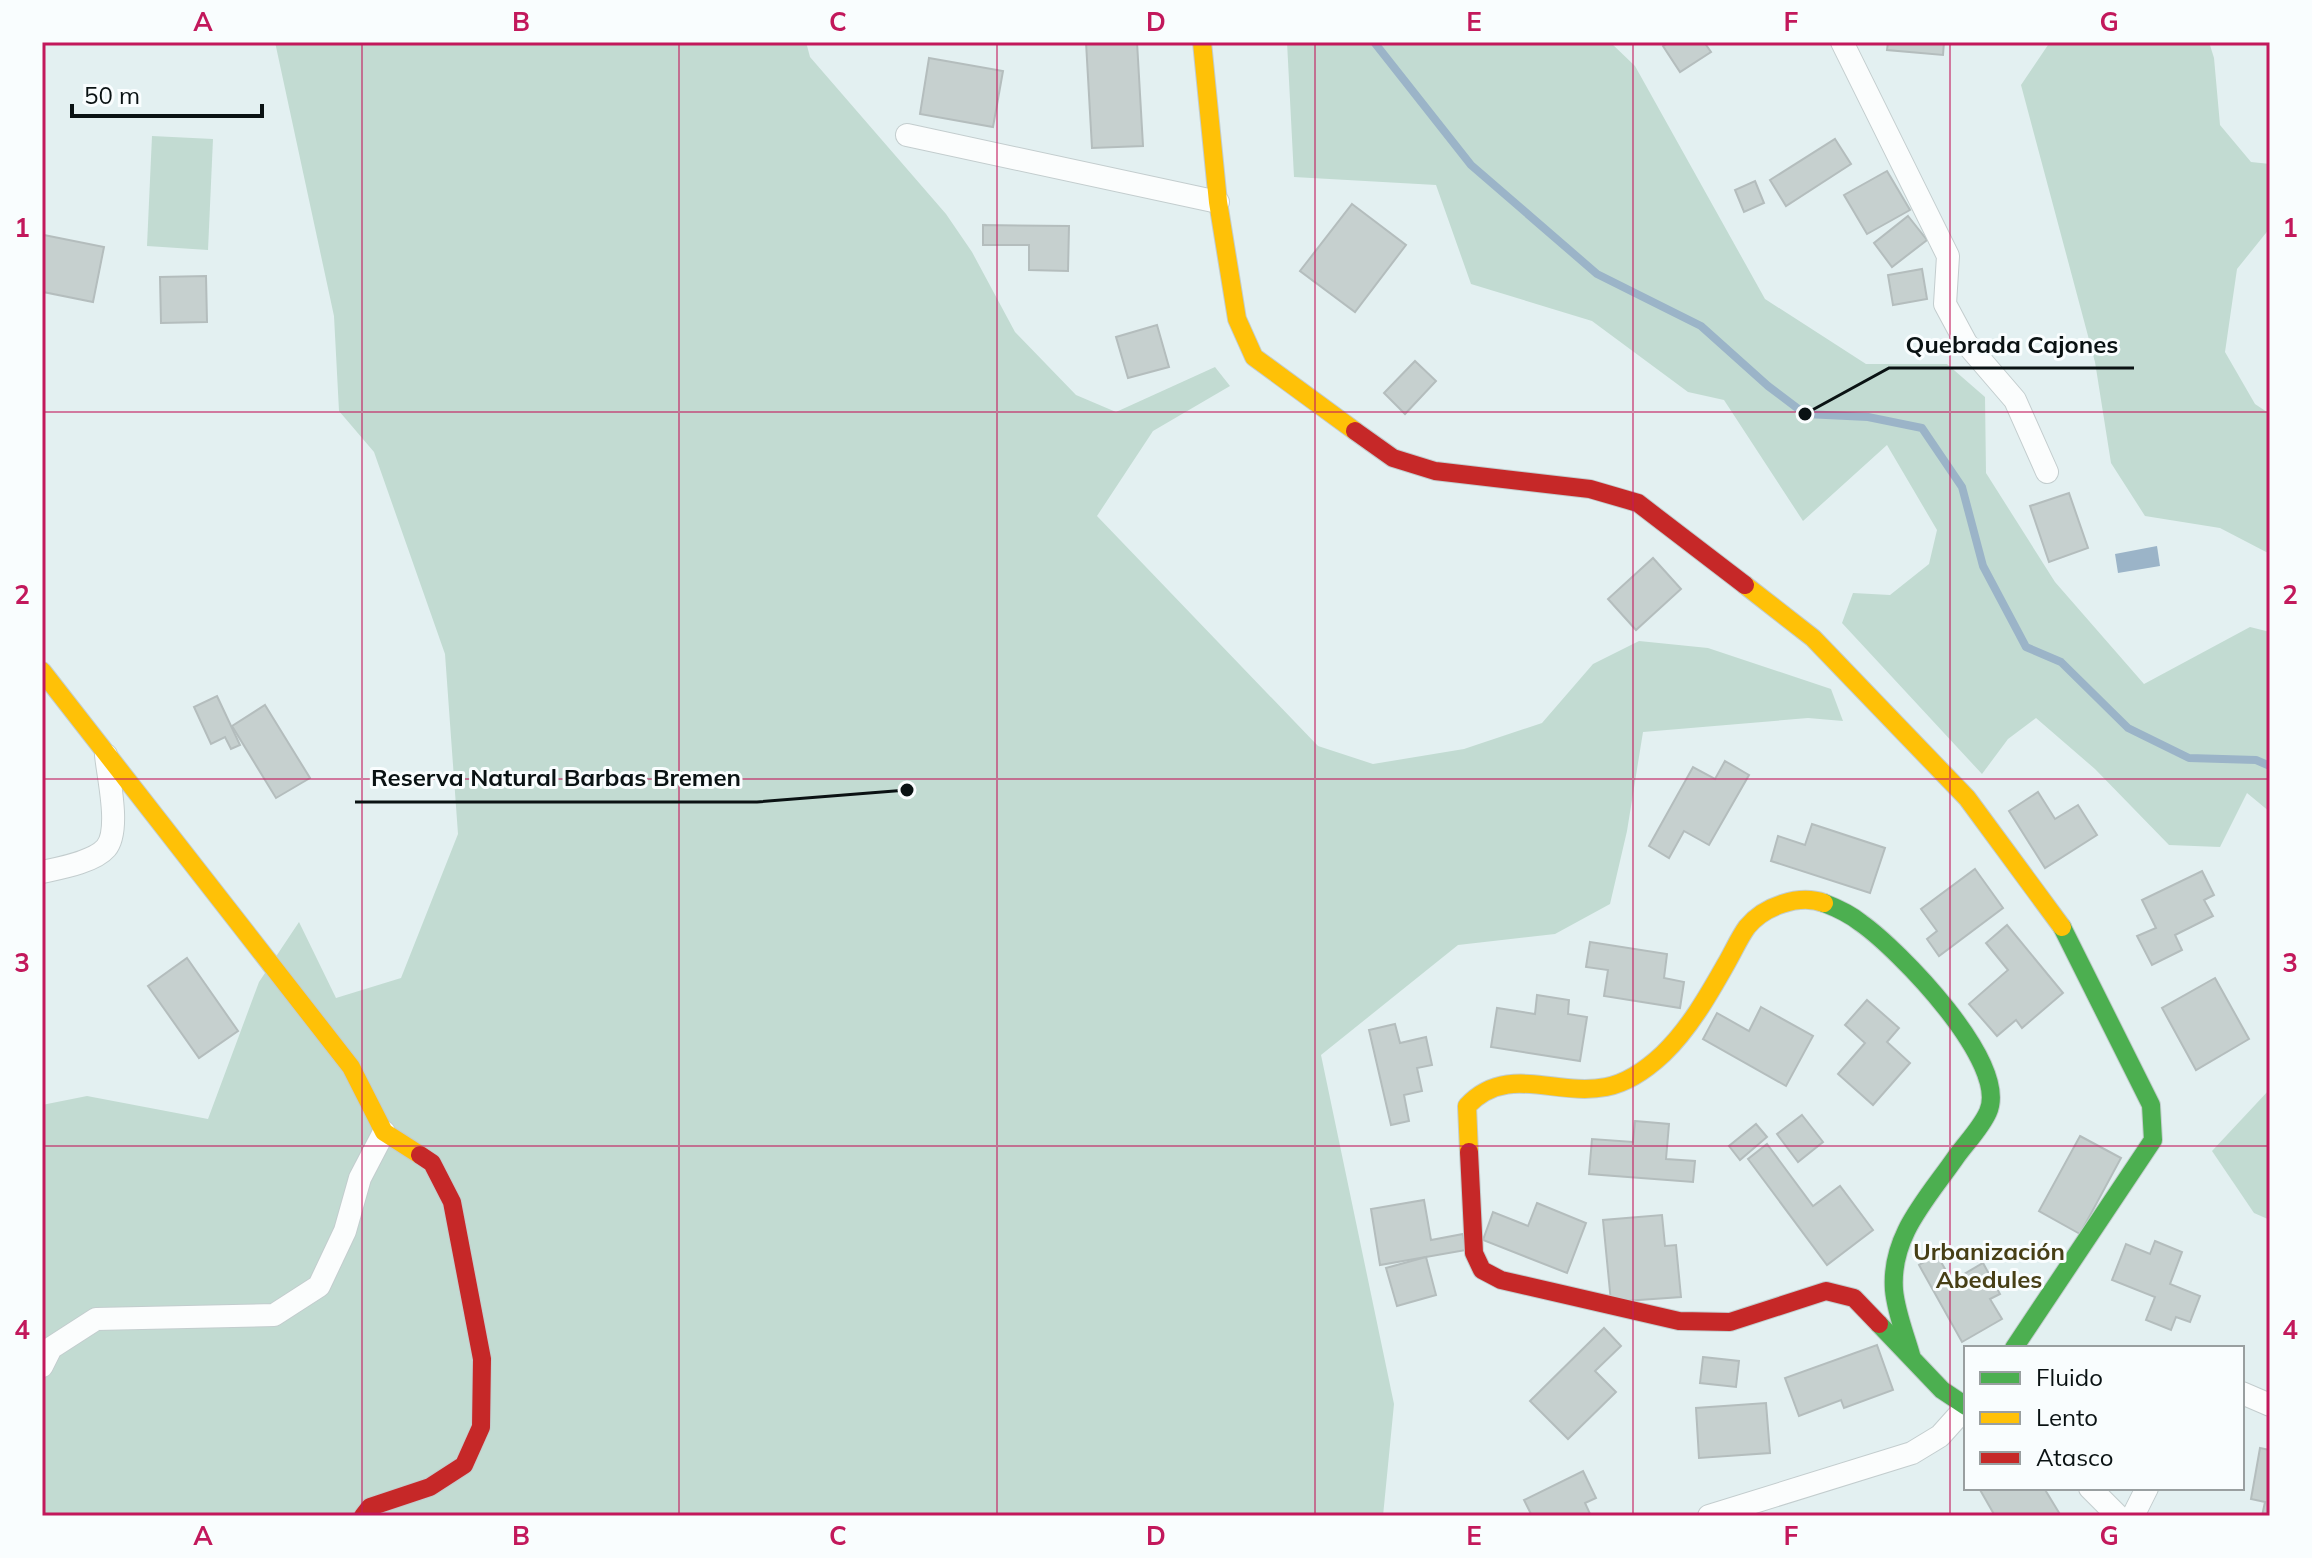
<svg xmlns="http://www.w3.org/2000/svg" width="2312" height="1558" viewBox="0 0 2312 1558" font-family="Mulish,sans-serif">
<rect width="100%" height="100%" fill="#e3f0f1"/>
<g fill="#c2dbd2">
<path d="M 275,42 L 806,42 L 810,57 L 946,214 L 972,252 L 1015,332 L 1076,395 L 1116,412 L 1215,367 L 1230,386 L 1153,431 L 1097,516 L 1318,746 L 1373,764 L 1464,749 L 1542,723 L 1593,664 L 1639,641 L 1708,648 L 1831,689 L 1843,721 L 1808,718 L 1643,732 L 1627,831 L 1610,904 L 1555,934 L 1458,945 L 1321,1055 L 1394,1404 L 1383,1516 L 42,1516 L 42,1105 L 87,1096 L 208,1119 L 259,982 L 299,922 L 336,998 L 401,978 L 458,834 L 445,654 L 374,452 L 339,411 L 334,316 Z"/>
<path d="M 1287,42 L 1610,42 L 1635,66 L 1765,299 L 1866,364 L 1947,364 L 1985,397 L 1986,473 L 2055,582 L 2144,684 L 2250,627 L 2270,632 L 2270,812 L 2247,793 L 2220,847 L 2169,845 L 2095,769 L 2036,718 L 2008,739 L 1982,774 L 1842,623 L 1853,593 L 1890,595 L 1929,564 L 1937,530 L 1887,445 L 1803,521 L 1724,400 L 1688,392 L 1592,321 L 1471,284 L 1436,185 L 1294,177 Z"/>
<path d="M 2050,42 L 2209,42 L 2214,58 L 2220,125 L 2251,162 L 2270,164 L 2270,228 L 2237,269 L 2225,352 L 2255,404 L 2270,414 L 2270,554 L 2220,528 L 2145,516 L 2111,463 L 2095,362 L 2021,85 Z"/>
<path d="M 152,136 L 213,139 L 208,250 L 147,246 Z"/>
<path d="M 2270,1089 L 2270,1220 L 2254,1213 L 2212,1151 Z"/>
</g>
<path fill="#9bb4c8" d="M 2157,546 L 2160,566 L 2118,573 L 2115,554 Z"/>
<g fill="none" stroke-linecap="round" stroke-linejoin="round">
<path stroke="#9bb4c8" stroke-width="8" d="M 1374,42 L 1471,165 L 1597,274 L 1701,326 L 1768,386 L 1805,414 L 1868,417 L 1922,428 L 1962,487 L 1983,566 L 2026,647 L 2061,662 L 2128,728 L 2189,758 L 2256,760 L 2270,766"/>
</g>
<g fill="#c6d0cf" stroke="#b4bdbd" stroke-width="2">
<path d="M 1086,42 L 1137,42 L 1143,146 L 1092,148 Z"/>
<path d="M 1670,42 L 1704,42 L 1711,52 L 1680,72 L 1663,46 Z"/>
<path d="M 1888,42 L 1944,42 L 1943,55 L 1887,50 Z"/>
<path d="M 929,58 L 1003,71 L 993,127 L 920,114 Z"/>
<path d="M 1835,139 L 1851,164 L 1786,206 L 1770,180 Z"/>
<path d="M 1887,171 L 1910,210 L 1867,234 L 1844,195 Z"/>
<path d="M 1755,181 L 1764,203 L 1744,212 L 1735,190 Z"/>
<path d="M 1352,204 L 1406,245 L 1355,312 L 1300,271 Z"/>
<path d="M 1908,216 L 1927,240 L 1892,267 L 1874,243 Z"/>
<path d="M 983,225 L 1069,226 L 1068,271 L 1029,270 L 1029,245 L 983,245 Z"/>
<path d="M 44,235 L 104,247 L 93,302 L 43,292 L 42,296 Z"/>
<path d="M 1922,269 L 1927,299 L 1893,305 L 1888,275 Z"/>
<path d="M 206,276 L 207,322 L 161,323 L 160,277 Z"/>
<path d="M 1157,325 L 1169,367 L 1128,378 L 1116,337 Z"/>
<path d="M 1415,361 L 1436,381 L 1405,414 L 1384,393 Z"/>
<path d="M 2069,493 L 2088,548 L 2049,562 L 2030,506 Z"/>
<path d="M 1653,558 L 1681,589 L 1636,630 L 1608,599 Z"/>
<path d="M 217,696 L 240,745 L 231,749 L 225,737 L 211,744 L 194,707 Z"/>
<path d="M 265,705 L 310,778 L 276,798 L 232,726 Z"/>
<path d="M 1725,761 L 1749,775 L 1709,845 L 1684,831 L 1669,858 L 1649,846 L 1693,767 L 1715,779 Z"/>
<path d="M 2038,792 L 2055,819 L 2078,805 L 2097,835 L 2045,868 L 2009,811 Z"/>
<path d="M 1812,824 L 1885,848 L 1870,893 L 1771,861 L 1778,836 L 1805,845 Z"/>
<path d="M 1975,869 L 2003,908 L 1939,956 L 1927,939 L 1937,931 L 1921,909 Z"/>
<path d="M 2202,871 L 2214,895 L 2204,900 L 2213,916 L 2175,935 L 2182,950 L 2152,965 L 2137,936 L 2156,928 L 2142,900 Z"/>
<path d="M 2007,925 L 2063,993 L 2022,1028 L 2016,1020 L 1997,1036 L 1969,1004 L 2008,970 L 1986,943 Z"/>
<path d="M 1590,942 L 1667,954 L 1664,978 L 1684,982 L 1680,1008 L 1604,996 L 1608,970 L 1586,967 Z"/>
<path d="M 187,958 L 238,1031 L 199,1058 L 148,986 Z"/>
<path d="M 2215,978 L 2249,1039 L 2196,1070 L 2162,1008 Z"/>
<path d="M 1537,995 L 1569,1000 L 1568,1014 L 1587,1017 L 1580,1061 L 1491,1047 L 1497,1008 L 1535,1014 Z"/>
<path d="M 1867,1000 L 1899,1028 L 1887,1042 L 1910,1063 L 1873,1105 L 1838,1074 L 1865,1043 L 1845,1025 Z"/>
<path d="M 1761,1007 L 1813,1036 L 1786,1086 L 1703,1039 L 1717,1013 L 1749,1031 Z"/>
<path d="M 1395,1024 L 1400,1043 L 1426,1037 L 1432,1065 L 1417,1068 L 1422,1091 L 1404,1095 L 1409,1121 L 1391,1125 L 1369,1030 Z"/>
<path d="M 1802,1115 L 1823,1142 L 1798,1162 L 1777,1134 Z"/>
<path d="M 1635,1121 L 1669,1124 L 1666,1159 L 1695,1161 L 1693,1182 L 1589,1174 L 1592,1139 L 1633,1142 Z"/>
<path d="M 1756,1124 L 1767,1137 L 1740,1160 L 1729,1146 Z"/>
<path d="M 2080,1136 L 2121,1158 L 2080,1234 L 2039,1211 Z"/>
<path d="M 1767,1144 L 1813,1206 L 1840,1186 L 1873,1230 L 1827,1265 L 1748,1159 Z"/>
<path d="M 1424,1200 L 1431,1240 L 1463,1234 L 1466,1250 L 1380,1265 L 1371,1209 Z"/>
<path d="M 1537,1203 L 1586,1223 L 1567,1273 L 1483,1240 L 1493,1212 L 1528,1226 Z"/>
<path d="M 1662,1215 L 1665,1246 L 1676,1245 L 1681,1297 L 1611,1302 L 1603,1220 Z"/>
<path d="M 2155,1241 L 2182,1252 L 2170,1284 L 2200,1296 L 2190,1322 L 2176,1317 L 2171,1330 L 2146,1320 L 2155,1297 L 2112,1280 L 2126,1244 L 2150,1254 Z"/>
<path d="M 1937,1255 L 1952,1281 L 1983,1263 L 2000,1294 L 1990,1299 L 2002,1319 L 1962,1342 L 1919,1265 Z"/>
<path d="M 1426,1257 L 1436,1295 L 1397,1306 L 1386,1268 Z"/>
<path d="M 1604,1328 L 1621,1346 L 1595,1371 L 1616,1392 L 1568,1439 L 1530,1401 Z"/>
<path d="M 1877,1345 L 1893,1390 L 1844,1408 L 1841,1400 L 1799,1416 L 1785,1378 Z"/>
<path d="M 1703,1357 L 1739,1361 L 1736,1387 L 1700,1383 Z"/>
<path d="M 1766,1403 L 1770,1453 L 1699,1458 L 1696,1408 Z"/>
<path d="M 2260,1448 L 2270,1450 L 2270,1516 L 2262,1516 L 2265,1502 L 2251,1499 Z"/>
<path d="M 1583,1471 L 1596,1498 L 1585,1503 L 1591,1516 L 1532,1516 L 1524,1500 Z"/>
<path d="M 1979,1488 L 2044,1488 L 2061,1516 L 1995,1516 Z"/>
</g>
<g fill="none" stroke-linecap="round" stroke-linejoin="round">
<defs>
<g id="street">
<path d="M 1842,42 L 1948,256 L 1945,304 L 1966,343 L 2015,400 L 2047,472"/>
<path d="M 907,135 L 1218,202"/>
<path d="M 42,872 C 60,868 94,862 106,848 C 121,830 108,777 106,755"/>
<path d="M 42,1366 L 51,1348 L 96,1319 L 274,1315 L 319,1286 L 345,1231 L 360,1178 L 384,1132"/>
<path d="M 2242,1393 L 2270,1405"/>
<path d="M 2090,1488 L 2118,1516"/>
<path d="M 1709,1516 L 1912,1453 L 1940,1436 L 1966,1407"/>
<path d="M 2133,1516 L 2147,1488"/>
</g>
<g id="fast">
<path d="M 1824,903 C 1837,908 1850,914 1861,923 C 1898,949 2010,1063 1988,1112 C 1981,1128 1966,1143 1956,1157 C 1927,1199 1890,1236 1894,1290 C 1896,1312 1905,1334 1911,1355"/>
<path d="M 1879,1324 L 1942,1390 L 1966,1406"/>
<path d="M 2014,1348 L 2153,1140 L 2151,1105 L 2062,927"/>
</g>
<g id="slow">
<path d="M 1202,42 L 1218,202 L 1237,319 L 1254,357 L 1355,431"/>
<path d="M 1745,585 L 1813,638 L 1967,798 L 2062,927"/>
<path d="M 42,671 L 351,1067 L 384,1132 L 420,1155"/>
<path d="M 1469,1152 L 1467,1106 C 1507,1063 1556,1097 1606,1087 C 1627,1083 1647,1069 1663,1054 C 1689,1029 1708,996 1726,964 C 1733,952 1739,938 1747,927 C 1764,906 1799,894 1824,903"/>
</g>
<g id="jam">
<path d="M 1355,431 L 1393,458 L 1435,471 L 1590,489 L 1638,503 L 1745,585"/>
<path d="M 1469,1152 L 1474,1253 L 1482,1270 L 1501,1280 L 1679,1321 L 1730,1322 L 1826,1291 L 1854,1298 L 1879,1324"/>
<path d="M 363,1516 L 370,1507 L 430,1487 L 464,1465 L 481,1427 L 482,1359 L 452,1202 L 432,1163 L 420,1155"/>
</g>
</defs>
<use href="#street" stroke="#c3cdce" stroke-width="24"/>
<use href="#fast" stroke="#c3cdce" stroke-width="20"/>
<use href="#slow" stroke="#c3cdce" stroke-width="20"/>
<use href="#jam" stroke="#c3cdce" stroke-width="20"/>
<use href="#street" stroke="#fbfdfd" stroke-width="22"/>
<use href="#fast" stroke="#4caf50" stroke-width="18"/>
<use href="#slow" stroke="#ffc107" stroke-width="18"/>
<use href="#jam" stroke="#c62828" stroke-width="18"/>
</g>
<path fill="none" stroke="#c2185b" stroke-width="2" stroke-opacity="0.55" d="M 362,42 L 362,1516M 679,42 L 679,1516M 997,42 L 997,1516M 1315,42 L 1315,1516M 1633,42 L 1633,1516M 1950,42 L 1950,1516M 42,412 L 2270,412M 42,779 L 2270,779M 42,1146 L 2270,1146"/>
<g text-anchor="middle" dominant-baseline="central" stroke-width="6" stroke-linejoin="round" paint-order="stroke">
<g font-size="24" font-weight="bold" fill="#473f16" stroke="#f9fdfe">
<text x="1989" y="1251">Urbanización<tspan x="1989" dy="28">Abedules</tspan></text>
</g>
</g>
<path fill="none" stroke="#0a1213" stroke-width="3" d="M1805 414L1889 368H2134M907 790L757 802H355"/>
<g fill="#0a1213" stroke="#f9fdfe" stroke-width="3">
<circle cx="1805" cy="414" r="8"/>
<circle cx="907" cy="790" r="8"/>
</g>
<g font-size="24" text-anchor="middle" font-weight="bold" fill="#0a1213" stroke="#f9fdfe" stroke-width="6" stroke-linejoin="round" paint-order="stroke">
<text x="2012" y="353">Quebrada Cajones</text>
<text x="556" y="786">Reserva Natural Barbas Bremen</text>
</g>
<rect width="2312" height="1558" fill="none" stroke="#f9fdfe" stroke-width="88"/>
<rect x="1964" y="1346" width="280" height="144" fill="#f9fdfe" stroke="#999fa0" stroke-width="2"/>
<rect x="1980" y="1372" width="40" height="12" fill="#4caf50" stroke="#999fa0" stroke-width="2"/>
<text x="2036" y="1386" font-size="24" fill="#0a1213">Fluido</text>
<rect x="1980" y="1412" width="40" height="12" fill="#ffc107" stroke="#999fa0" stroke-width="2"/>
<text x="2036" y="1426" font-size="24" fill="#0a1213">Lento</text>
<rect x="1980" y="1452" width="40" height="12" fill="#c62828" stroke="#999fa0" stroke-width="2"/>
<text x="2036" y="1466" font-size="24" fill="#0a1213">Atasco</text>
<path d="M72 104v12h190v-12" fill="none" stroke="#0a1213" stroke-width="4"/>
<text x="84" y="104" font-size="24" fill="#0a1213" stroke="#f9fdfe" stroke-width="6" paint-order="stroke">50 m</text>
<rect x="44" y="44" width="2224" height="1470" fill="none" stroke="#c2185b" stroke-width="3"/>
<g font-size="26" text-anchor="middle" font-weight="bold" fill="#c2185b">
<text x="203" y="31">A</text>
<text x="521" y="31">B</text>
<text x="838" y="31">C</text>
<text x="1156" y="31">D</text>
<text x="1474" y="31">E</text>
<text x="1791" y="31">F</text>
<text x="2109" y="31">G</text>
<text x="22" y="237">1</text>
<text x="2290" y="237">1</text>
<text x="22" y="604">2</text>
<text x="2290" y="604">2</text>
<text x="22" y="972">3</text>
<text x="2290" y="972">3</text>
<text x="22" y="1339">4</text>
<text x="2290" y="1339">4</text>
<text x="203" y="1545">A</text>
<text x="521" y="1545">B</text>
<text x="838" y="1545">C</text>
<text x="1156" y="1545">D</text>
<text x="1474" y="1545">E</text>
<text x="1791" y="1545">F</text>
<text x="2109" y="1545">G</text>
</g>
</svg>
